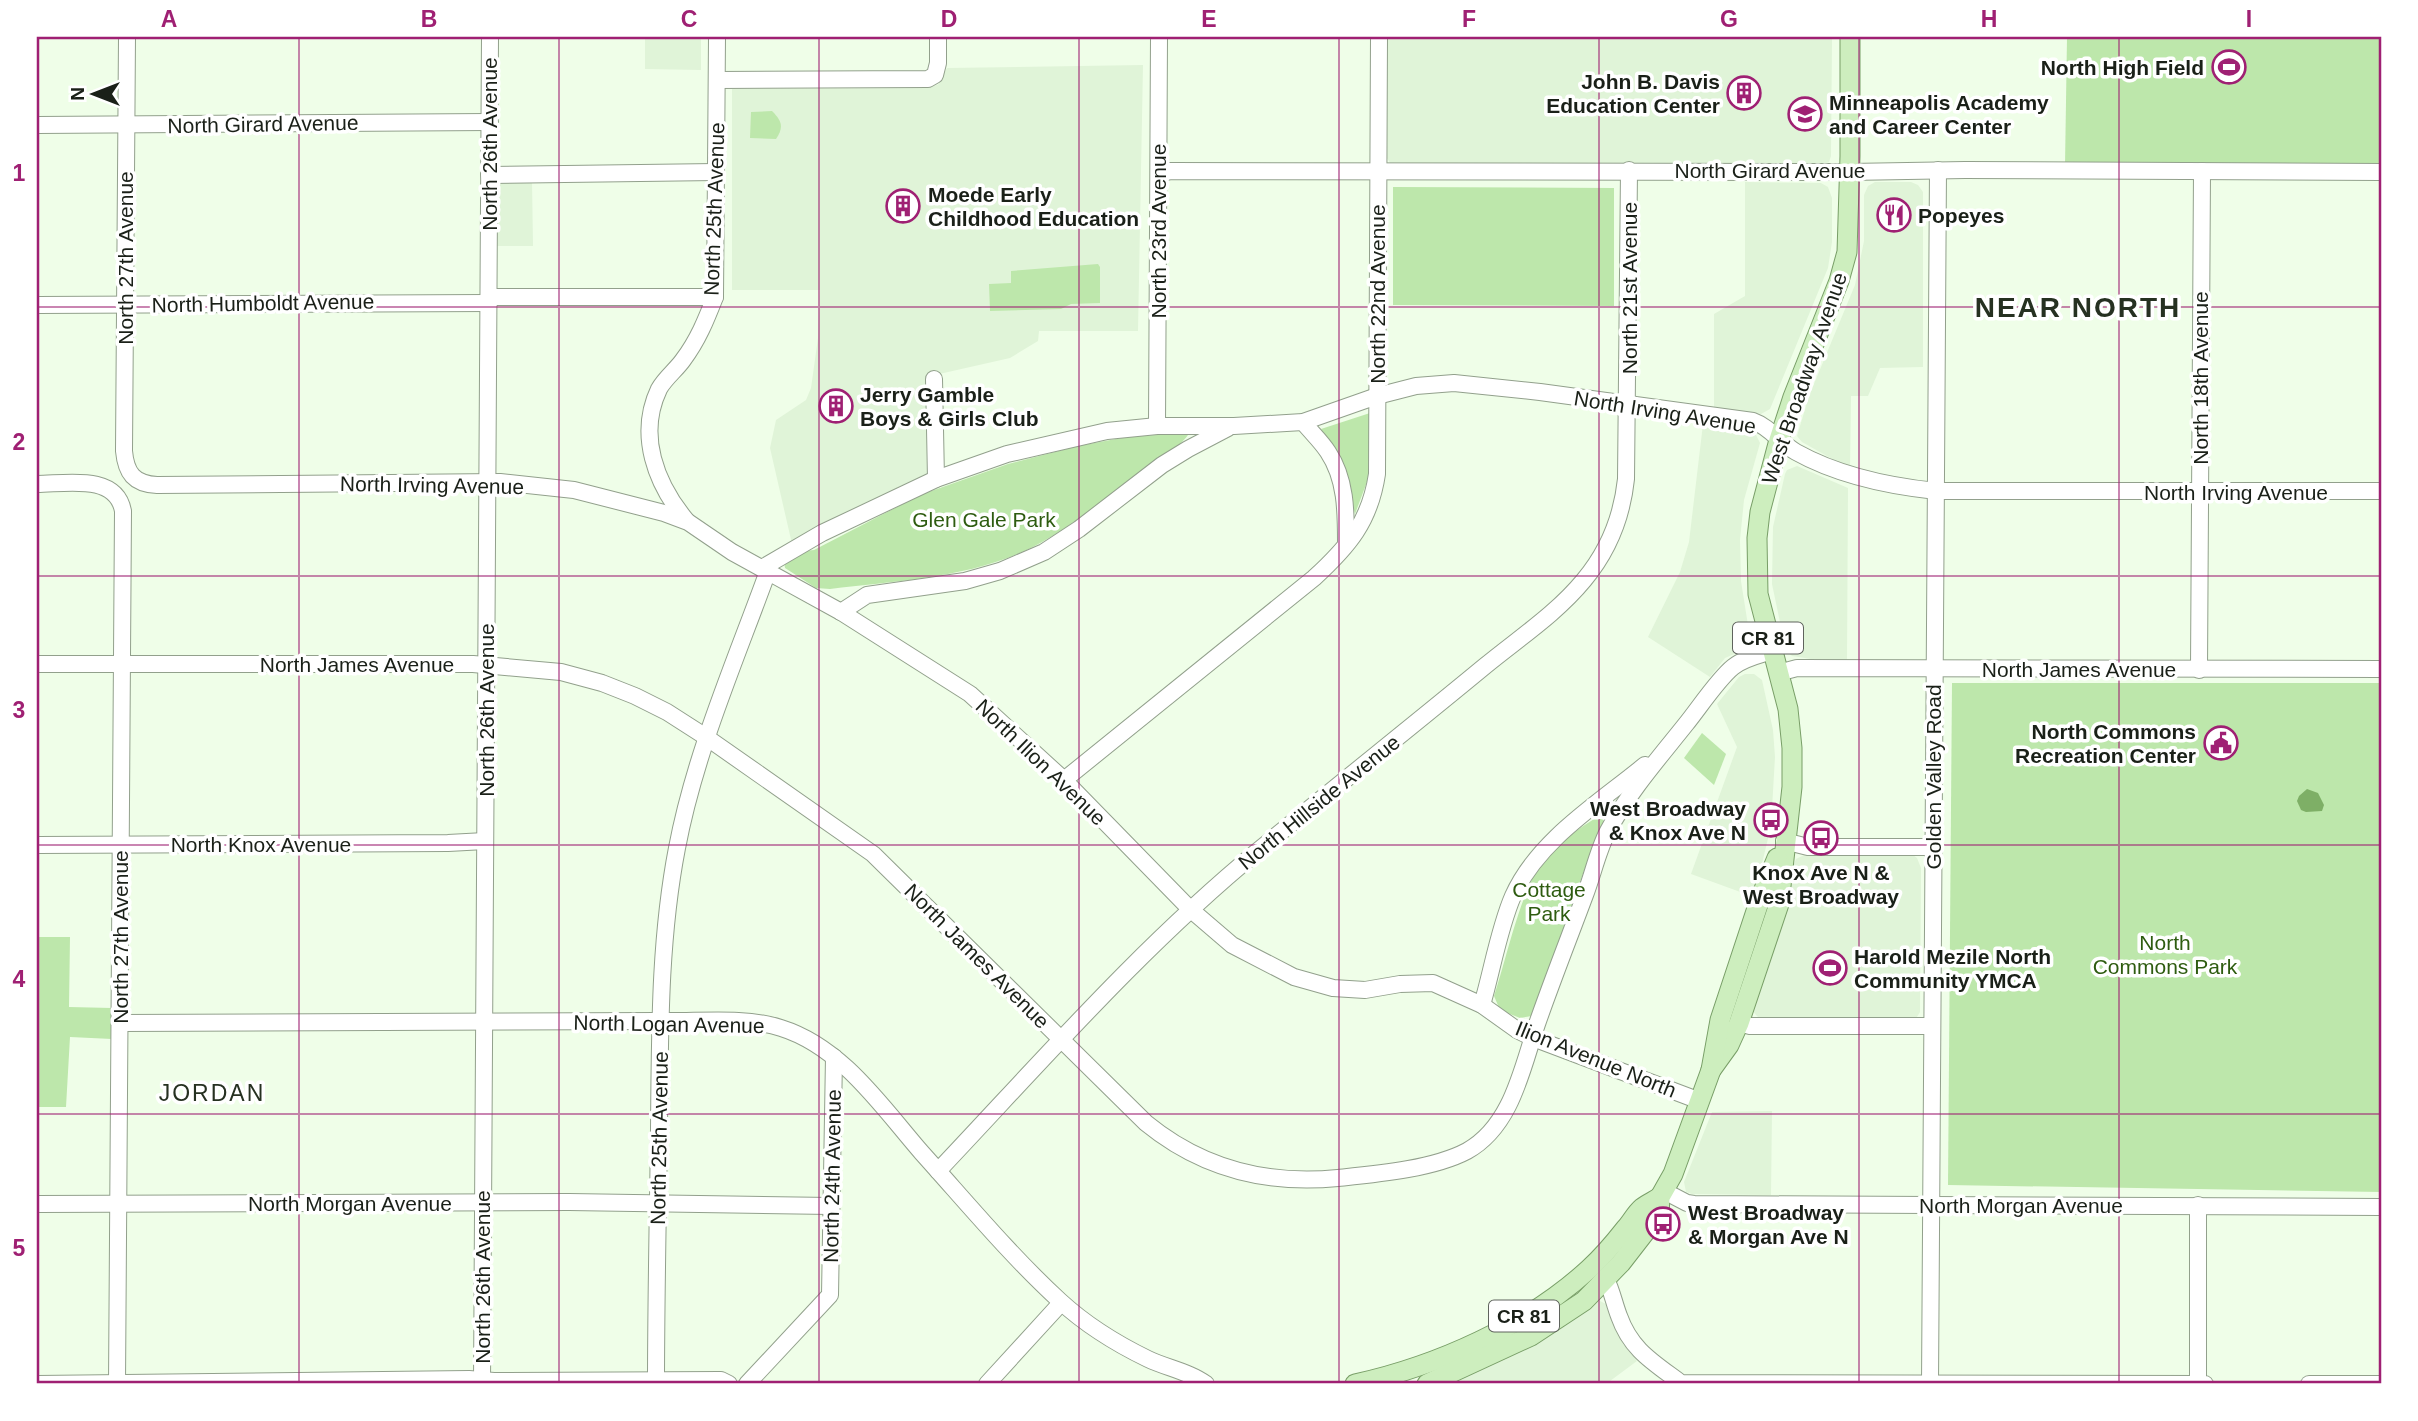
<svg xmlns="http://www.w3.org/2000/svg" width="2418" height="1421" viewBox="0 0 2418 1421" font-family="Arial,sans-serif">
<rect width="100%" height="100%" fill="#effee8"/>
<g fill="#e0f4d8">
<path d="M 645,37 L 701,37 L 701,70 L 645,69 Z"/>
<path d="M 1386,37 L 1832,37 L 1831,156 L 1829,162 L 1823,164 L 1391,164 L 1386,157 Z"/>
<path d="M 1143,65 L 1138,331 L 1039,331 L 1038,341 L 1010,358 L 926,377 L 927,473 L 925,477 L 898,487 L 888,496 L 792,544 L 770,448 L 776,420 L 806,400 L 811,388 L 818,338 L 820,290 L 732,290 L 732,89 L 929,88 L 939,84 L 947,68 Z"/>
<path d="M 532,181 L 533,246 L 493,246 L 496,184 Z"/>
<path d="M 1745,182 L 1821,183 L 1828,187 L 1832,198 L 1832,242 L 1828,268 L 1770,409 L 1761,414 L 1714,408 L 1714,314 L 1745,296 Z"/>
<path d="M 1875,182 L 1911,182 L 1918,185 L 1923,192 L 1923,367 L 1880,368 L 1868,396 L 1851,396 L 1850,469 L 1802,442 L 1797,436 L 1809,396 L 1855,285 L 1864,241 L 1864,195 L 1868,186 Z"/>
<path d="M 1703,424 L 1756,435 L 1760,443 L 1744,500 L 1740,540 L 1741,581 L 1750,638 L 1746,649 L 1725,658 L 1710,677 L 1648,637 L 1680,572 L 1689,542 Z"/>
<path d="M 1797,466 L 1848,488 L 1847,661 L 1811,659 L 1792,656 L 1788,652 L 1781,627 L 1772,584 L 1773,527 L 1785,474 L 1787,470 Z"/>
<path d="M 1745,674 L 1754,674 L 1762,680 L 1773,730 L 1775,757 L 1771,826 L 1754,897 L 1691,874 L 1737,747 L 1717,704 L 1739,677 Z"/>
<path d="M 1804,855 L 1913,855 L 1917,858 L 1921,868 L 1920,1012 L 1915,1020 L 1759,1018 L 1756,1015 L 1753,1011 L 1783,911 L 1794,864 L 1796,859 Z"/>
<path d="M 1772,1111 L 1771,1195 L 1692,1194 L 1686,1192 L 1684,1182 L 1712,1112 Z"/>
<path d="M 1596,1299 L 1608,1305 L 1623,1344 L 1637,1361 L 1606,1384 L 1448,1384 L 1519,1349 Z"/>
</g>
<g fill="#bde7ab">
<path d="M 2067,37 L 2381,37 L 2381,168 L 2065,166 Z"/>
<path d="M 772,111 C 782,121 784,127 776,139 L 750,138 L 751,112 Z"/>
<path d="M 1393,187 L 1614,188 L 1614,306 L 1393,305 Z"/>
<path d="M 1098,264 L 1100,267 L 1100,303 L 1071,304 L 1061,309 L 990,311 L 989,284 L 1011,283 L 1011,271 Z"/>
<path d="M 1370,413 L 1368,479 L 1355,514 L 1344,471 L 1321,429 Z"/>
<path d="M 1183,434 L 1188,435 C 1178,450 1148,465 1133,477 C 1104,499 1075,524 1042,542 C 978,578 901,580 830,589 L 816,588 L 785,568 L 784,561 L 795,552 L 814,550 L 920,495 L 1008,464 L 1078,446 L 1132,436 Z"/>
<path d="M 1952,683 L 2381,683 L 2381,1192 L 1948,1185 Z"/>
<path d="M 1702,733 L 1726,754 L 1714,785 L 1684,758 Z"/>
<path d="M 1601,815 L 1604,822 L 1590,854 L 1532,1016 L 1520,1018 L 1500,1010 L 1494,996 C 1506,960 1519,898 1539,867 C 1553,845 1579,828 1601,815 Z"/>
<path d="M 37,937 L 70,937 L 69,1007 L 112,1008 L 112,1039 L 70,1037 L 66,1107 L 37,1107 Z"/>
</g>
<path fill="#7eaf66" d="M 2307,789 L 2318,793 L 2324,805 L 2322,811 L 2306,812 L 2301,810 L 2297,801 L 2299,796 Z"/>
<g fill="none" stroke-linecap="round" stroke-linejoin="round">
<defs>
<g id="minor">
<path d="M 127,37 L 124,451 C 126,473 134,484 157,485 L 500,482 L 574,490 L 664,513 L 688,522 L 732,552 L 841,612 L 970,694 L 1064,780 L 1190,909 L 1232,945 L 1294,977 L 1333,988 L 1365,990 L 1400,984 L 1433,983 L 1482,1005 L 1517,1030 L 1533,1038 L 1700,1101"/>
<path d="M 717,80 L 928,79 L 935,75 L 938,63 L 938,37"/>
<path d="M 37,125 L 490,122"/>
<path d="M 1159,173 L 1171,171 L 1849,172 L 1965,170 L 2381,172"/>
<path d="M 489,175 L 716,172"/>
<path d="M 489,297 L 715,297"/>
<path d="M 37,305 L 489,303"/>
<path d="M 934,379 L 936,479"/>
<path d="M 1303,422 C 1311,432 1321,441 1328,452 C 1346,479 1346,511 1346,543"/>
<path d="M 1157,426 L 1159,37"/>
<path d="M 37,484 C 65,484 116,473 123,511 L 117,1384"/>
<path d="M 686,520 C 656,484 637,435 659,389 C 665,378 676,370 683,360 C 698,340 706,320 715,297 L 717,37"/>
<path d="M 762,568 L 822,533 L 936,479 L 1007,454 L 1107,431 L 1157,426 L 1234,426 L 1303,422 L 1377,396 L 1416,386 L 1454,383 L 1540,392 L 1753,421 C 1770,427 1780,443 1796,452 C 1839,476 1888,486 1936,491 L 2381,491"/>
<path d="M 841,612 L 867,595 L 965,581 L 1000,571 L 1044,552 L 1079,529 L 1162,465 L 1188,449 L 1228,428"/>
<path d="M 37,664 L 473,664 L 561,672 L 602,683 L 635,696 L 667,712 L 706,737 L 873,854 L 1146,1123 C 1201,1168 1267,1185 1338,1178 C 1377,1174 1433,1169 1467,1151 C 1512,1126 1522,1068 1537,1024 C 1552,981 1569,938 1585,895 C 1593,874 1598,850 1608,831 C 1629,792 1659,758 1686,724 C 1699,708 1718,679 1733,667 C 1744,658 1760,655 1772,651"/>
<path d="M 2199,670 L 2202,171"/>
<path d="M 1778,673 L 1797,668 L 2381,669"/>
<path d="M 1064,780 L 1314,578 C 1349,546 1370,521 1377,474 L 1379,37"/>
<path d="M 1784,841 L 1808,847 L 1933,847"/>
<path d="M 37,845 L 448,843 L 485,841"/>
<path d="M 1482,1005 C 1492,971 1499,928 1513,896 C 1538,840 1599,803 1645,765"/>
<path d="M 120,1023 L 660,1021 C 699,1022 744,1016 781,1028 C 842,1047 882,1107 922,1153 C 967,1203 1010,1255 1060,1301 C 1085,1324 1117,1344 1148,1359 C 1167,1368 1190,1372 1206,1384"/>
<path d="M 1739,1023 L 1750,1026 L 1932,1026"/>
<path d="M 938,1171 C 1042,1061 1142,946 1259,850 C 1334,788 1410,728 1485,666 C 1519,638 1556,614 1584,580 C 1609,550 1622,517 1626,479 L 1629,170"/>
<path d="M 1664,1191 L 1687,1203 L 1694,1204 L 2381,1207"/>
<path d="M 37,1204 L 569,1202 L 831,1206"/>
<path d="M 2198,1205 L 2198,1384"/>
<path d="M 1606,1279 C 1612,1291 1614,1303 1619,1316 C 1631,1350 1653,1362 1681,1383 L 2205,1384"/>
<path d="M 37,1384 L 469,1379 L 494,1381 L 721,1380 L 729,1384"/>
<path d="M 482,1384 L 490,37"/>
<path d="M 656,1384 C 656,1299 658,1214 659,1129 C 660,1035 659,941 677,848 C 695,753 735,662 768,571"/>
<path d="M 747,1384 L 830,1295 L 834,1057"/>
<path d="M 987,1384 L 1061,1303"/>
<path d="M 1930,1384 L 1938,170"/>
<path d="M 2309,1384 L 2381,1384"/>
</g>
<g id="major">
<path d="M 1711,1070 L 1729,1045 L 1739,1023 L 1779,904 L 1792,787 L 1792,748 L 1788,709 L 1758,594 L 1757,538 L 1760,512 L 1779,440 L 1793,397 L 1839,281 L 1847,252 L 1850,156 L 1850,37"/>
<path d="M 1355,1384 C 1437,1366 1527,1326 1589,1269 C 1602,1257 1614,1243 1625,1229 C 1631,1223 1635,1214 1642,1208 C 1647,1204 1654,1201 1660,1197"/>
<path d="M 1427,1384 L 1531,1336 L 1584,1301 L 1621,1263 L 1659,1214 L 1660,1197 L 1673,1174 L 1711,1070 L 1720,1020 L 1760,899 L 1777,858"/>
</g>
</defs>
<use href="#minor" stroke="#92a08c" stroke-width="18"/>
<use href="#major" stroke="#789e67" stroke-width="21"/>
<use href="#minor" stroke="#fff" stroke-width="16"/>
<use href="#major" stroke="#cdeebe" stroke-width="19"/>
</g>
<path fill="none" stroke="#9f2073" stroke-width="2" stroke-opacity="0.55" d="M 299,37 L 299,1384M 559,37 L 559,1384M 819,37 L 819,1384M 1079,37 L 1079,1384M 1339,37 L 1339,1384M 1599,37 L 1599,1384M 1859,37 L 1859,1384M 2119,37 L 2119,1384M 37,307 L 2381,307M 37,576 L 2381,576M 37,845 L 2381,845M 37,1114 L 2381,1114"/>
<defs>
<symbol id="stadium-ring" viewBox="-11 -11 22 22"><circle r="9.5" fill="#fff" stroke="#9f2073" stroke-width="1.5"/><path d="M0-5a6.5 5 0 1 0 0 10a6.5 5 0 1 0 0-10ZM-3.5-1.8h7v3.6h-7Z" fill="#9f2073"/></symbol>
<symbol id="building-ring" viewBox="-11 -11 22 22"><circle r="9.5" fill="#fff" stroke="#9f2073" stroke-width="1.5"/><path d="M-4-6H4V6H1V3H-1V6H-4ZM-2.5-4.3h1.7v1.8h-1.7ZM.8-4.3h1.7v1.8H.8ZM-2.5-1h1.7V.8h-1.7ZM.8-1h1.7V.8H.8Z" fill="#9f2073"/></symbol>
<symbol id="school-ring" viewBox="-11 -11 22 22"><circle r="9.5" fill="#fff" stroke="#9f2073" stroke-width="1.5"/><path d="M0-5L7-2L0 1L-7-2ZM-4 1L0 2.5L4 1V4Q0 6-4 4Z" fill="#9f2073"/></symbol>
<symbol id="restaurant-ring" viewBox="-11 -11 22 22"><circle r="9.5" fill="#fff" stroke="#9f2073" stroke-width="1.5"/><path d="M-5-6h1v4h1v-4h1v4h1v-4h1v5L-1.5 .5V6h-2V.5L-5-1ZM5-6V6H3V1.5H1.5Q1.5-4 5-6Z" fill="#9f2073"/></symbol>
<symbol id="civic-ring" viewBox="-11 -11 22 22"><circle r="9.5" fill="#fff" stroke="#9f2073" stroke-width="1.5"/><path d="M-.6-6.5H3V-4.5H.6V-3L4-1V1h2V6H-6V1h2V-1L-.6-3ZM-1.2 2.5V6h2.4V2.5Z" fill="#9f2073"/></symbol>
<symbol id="bus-ring" viewBox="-11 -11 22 22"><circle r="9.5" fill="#fff" stroke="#9f2073" stroke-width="1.5"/><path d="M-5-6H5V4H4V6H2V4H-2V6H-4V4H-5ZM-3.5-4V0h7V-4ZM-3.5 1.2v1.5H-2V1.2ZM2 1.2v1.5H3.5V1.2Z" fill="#9f2073"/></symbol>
</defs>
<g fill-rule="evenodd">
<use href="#stadium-ring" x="2210" y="48" width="38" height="38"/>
<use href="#building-ring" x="1725" y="74" width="38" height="38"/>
<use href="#school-ring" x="1786" y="95" width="38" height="38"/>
<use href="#building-ring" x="884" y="187" width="38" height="38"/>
<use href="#restaurant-ring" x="1875" y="196" width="38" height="38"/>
<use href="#building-ring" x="817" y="387" width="38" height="38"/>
<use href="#civic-ring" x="2202" y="724" width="38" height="38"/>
<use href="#bus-ring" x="1752" y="801" width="38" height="38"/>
<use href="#bus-ring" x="1802" y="819" width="38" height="38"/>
<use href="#stadium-ring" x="1811" y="949" width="38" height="38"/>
<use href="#bus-ring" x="1644" y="1205" width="38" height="38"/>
</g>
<g text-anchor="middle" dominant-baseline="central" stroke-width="7" stroke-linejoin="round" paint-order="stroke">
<g fill="#fff" stroke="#5f635d" stroke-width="2">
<rect x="1733" y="622.5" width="70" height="31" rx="5"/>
<rect x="1489" y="1300.5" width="70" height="31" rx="5"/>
</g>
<g font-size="19" font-weight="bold" fill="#1a2018">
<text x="1768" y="638">CR 81</text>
<text x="1524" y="1316">CR 81</text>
</g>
<g font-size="21" font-weight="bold" fill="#1a2018" stroke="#fff" text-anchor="start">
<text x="2204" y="67" text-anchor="end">North High Field</text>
<text x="1720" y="81" text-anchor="end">John B. Davis<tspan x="1720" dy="24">Education Center</tspan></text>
<text x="1829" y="102">Minneapolis Academy<tspan x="1829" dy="24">and Career Center</tspan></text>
<text x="928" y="194">Moede Early<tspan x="928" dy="24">Childhood Education</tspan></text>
<text x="1918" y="215">Popeyes</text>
<text x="860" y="394">Jerry Gamble<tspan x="860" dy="24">Boys &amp; Girls Club</tspan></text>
<text x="2196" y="731" text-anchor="end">North Commons<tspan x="2196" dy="24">Recreation Center</tspan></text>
<text x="1746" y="808" text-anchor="end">West Broadway<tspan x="1746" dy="24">&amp; Knox Ave N</tspan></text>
<text x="1821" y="872" text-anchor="middle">Knox Ave N &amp;<tspan x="1821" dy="24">West Broadway</tspan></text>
<text x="1854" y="956">Harold Mezile North<tspan x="1854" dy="24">Community YMCA</tspan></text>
<text x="1688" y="1212">West Broadway<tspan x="1688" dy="24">&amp; Morgan Ave N</tspan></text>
</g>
<g font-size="21" fill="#1a2018" stroke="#fff">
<text transform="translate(263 124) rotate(-1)">North Girard Avenue</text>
<text transform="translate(489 144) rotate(-90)">North 26th Avenue</text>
<text x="1770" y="170">North Girard Avenue</text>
<text transform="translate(714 209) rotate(-88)">North 25th Avenue</text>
<text transform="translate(1158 231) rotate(-90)">North 23rd Avenue</text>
<text transform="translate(125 258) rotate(-90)">North 27th Avenue</text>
<text transform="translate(1629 288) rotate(-90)">North 21st Avenue</text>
<text transform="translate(1377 294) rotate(-90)">North 22nd Avenue</text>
<text transform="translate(263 303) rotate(-1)">North Humboldt Avenue</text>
<text transform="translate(1804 378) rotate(-71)">West Broadway Avenue</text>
<text transform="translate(2200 378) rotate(-90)">North 18th Avenue</text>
<text transform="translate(1665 412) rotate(9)">North Irving Avenue</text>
<text transform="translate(432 485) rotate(1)">North Irving Avenue</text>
<text x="2236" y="492">North Irving Avenue</text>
<text x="357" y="664">North James Avenue</text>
<text x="2079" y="669">North James Avenue</text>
<text transform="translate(486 710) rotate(-90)">North 26th Avenue</text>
<text transform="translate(1041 762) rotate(44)">North Ilion Avenue</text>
<text transform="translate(1933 777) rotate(-90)">Golden Valley Road</text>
<text transform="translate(1319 802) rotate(-39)">North Hillside Avenue</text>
<text x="261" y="844">North Knox Avenue</text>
<text transform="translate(120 937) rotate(-90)">North 27th Avenue</text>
<text transform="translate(977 956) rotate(45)">North James Avenue</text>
<text transform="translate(669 1024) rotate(1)">North Logan Avenue</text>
<text transform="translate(1596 1059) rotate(22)">Ilion Avenue North</text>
<text transform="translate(659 1138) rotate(-89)">North 25th Avenue</text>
<text transform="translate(832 1176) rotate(-89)">North 24th Avenue</text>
<text x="350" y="1203">North Morgan Avenue</text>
<text x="2021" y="1205">North Morgan Avenue</text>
<text transform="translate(482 1277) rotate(-90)">North 26th Avenue</text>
</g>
<g font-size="21" fill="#2e5c10" stroke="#fff">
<text x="984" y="519">Glen Gale Park</text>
<text x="1549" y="889">Cottage<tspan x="1549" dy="24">Park</tspan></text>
<text x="2165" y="942">North<tspan x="2165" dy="24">Commons Park</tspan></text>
</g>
<g font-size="23" letter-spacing="2" fill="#263121" stroke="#fff">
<text x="212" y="1093">JORDAN</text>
</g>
<g font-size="28" font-weight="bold" letter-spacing="2" fill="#263121" stroke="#fff">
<text x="2078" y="307">NEAR NORTH</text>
</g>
</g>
<rect width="2418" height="1421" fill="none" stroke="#ffffff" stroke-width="77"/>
<g transform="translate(94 94) rotate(270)" stroke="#ffffff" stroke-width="5" paint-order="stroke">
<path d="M0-5L12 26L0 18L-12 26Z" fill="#1a2018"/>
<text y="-10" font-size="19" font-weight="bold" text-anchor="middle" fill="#1a2018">N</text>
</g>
<rect x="38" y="38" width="2342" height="1344" fill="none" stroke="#9f2073" stroke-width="2.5"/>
<g font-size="23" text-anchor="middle" font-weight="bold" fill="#9f2073">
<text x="169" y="27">A</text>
<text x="429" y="27">B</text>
<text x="689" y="27">C</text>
<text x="949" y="27">D</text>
<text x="1209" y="27">E</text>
<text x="1469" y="27">F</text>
<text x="1729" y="27">G</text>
<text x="1989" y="27">H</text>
<text x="2249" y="27">I</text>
<text x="19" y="181">1</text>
<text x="19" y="450">2</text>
<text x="19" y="718">3</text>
<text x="19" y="987">4</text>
<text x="19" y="1256">5</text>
</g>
</svg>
